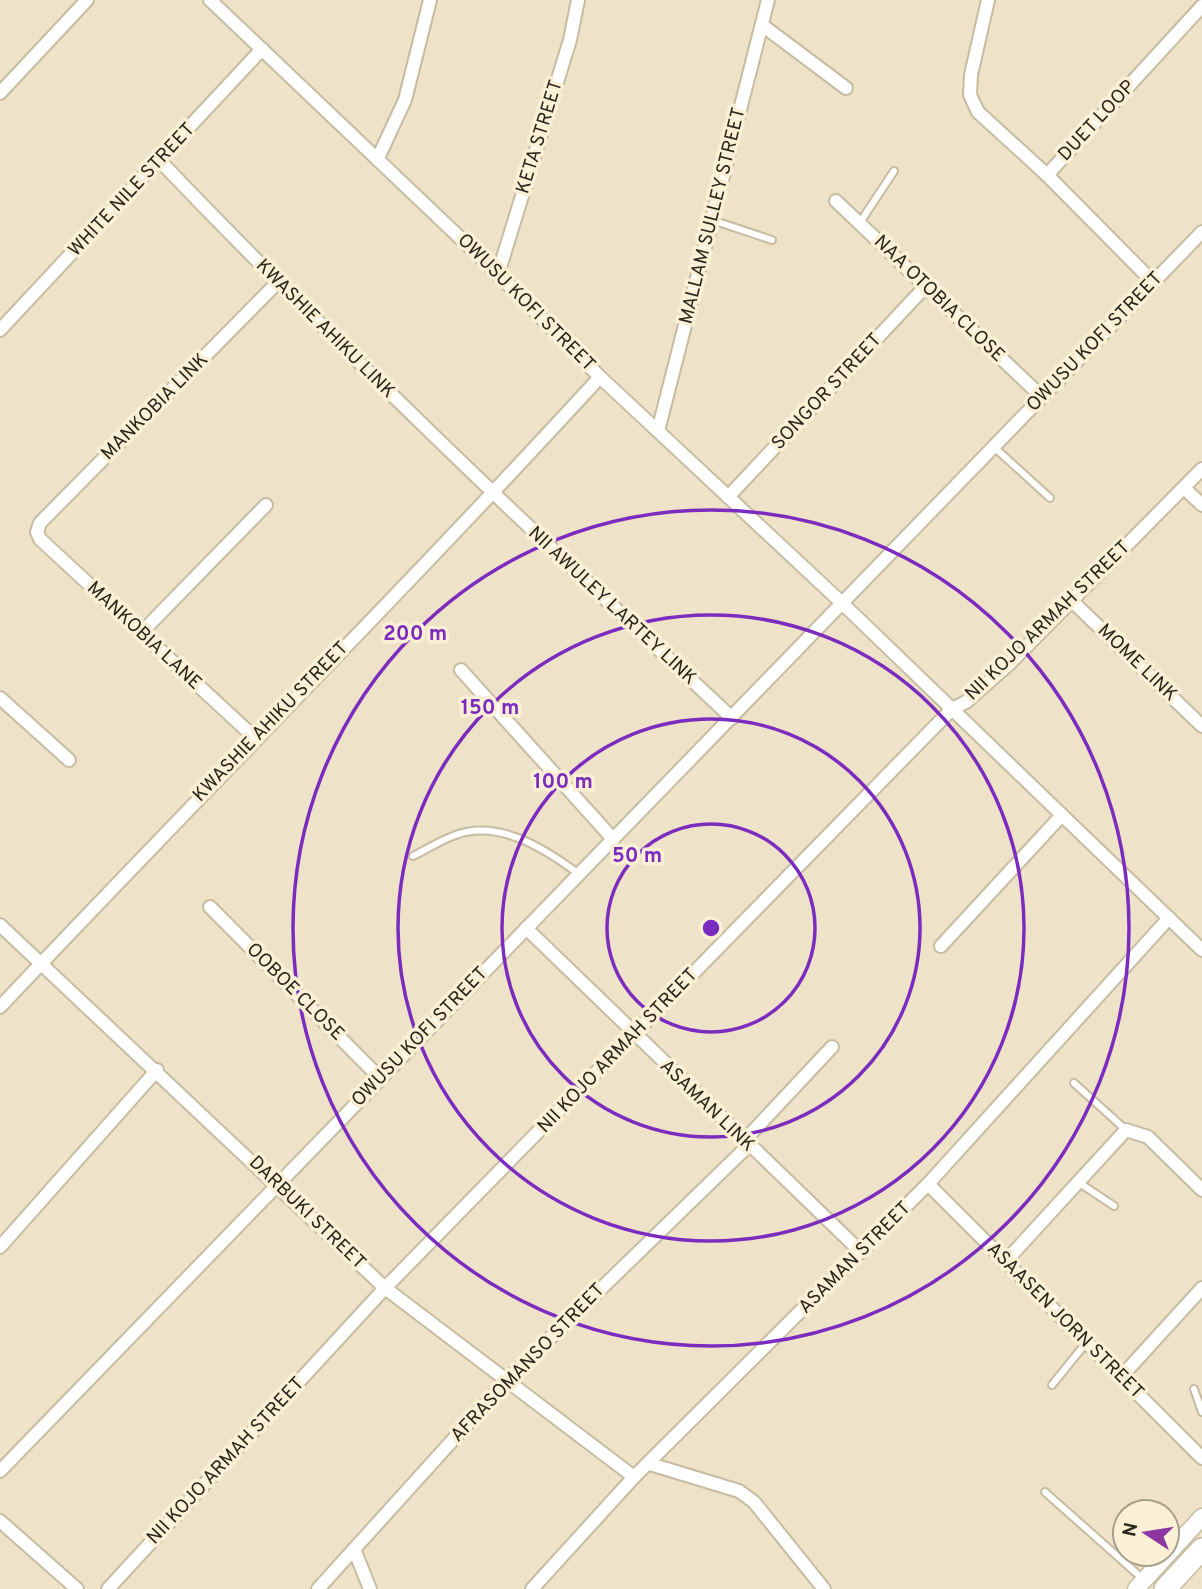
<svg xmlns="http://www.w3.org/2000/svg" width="1202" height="1589" viewBox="0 0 1202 1589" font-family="Overpass,sans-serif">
<rect width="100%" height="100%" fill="#eee3c8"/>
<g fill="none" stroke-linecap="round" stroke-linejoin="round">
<defs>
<g id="service">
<path d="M 712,220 L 772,240"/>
<path d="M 859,224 L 894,171"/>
<path d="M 994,447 L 1050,498"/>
<path d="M 413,856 C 426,850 439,841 453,836 C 497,818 544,848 579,874"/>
<path d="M 1074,1083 L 1126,1130"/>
<path d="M 1078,1182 L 1114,1206"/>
<path d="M 1052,1385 L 1086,1343"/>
<path d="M 1194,1389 L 1202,1412"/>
<path d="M 1045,1492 L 1143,1579"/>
</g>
<g id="minor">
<path d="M 210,0 L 498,274 L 600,377 L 843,604 L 1202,950"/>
<path d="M 988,0 L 971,75 L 970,95 L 978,112 L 1047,175 L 1153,282"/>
<path d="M 762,25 L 846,88"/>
<path d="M 0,93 L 87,0"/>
<path d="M 378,158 L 405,100 L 430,0"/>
<path d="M 160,161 C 344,353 537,536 732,718"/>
<path d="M 1047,175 L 1202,6"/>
<path d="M 836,201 L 1042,397"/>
<path d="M 498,274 L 570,40 L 578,0"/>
<path d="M 0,330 L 262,49"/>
<path d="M 658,431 L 768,0"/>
<path d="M 1184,488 L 1202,505"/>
<path d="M 728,497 L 925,287"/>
<path d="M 1072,601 L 1202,726"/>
<path d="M 141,633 L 266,505"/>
<path d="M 461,670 L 613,839"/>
<path d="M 0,698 L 69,760"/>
<path d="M 255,738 L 40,539 L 37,532 L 40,523 L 277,283"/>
<path d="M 210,907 L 380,1078"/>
<path d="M 0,925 L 385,1288 L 634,1477"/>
<path d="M 526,928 L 861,1252"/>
<path d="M 941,946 L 1062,815"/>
<path d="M 0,1007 C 199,796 404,591 600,377"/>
<path d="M 743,1142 L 832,1047"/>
<path d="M 928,1184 L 1202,1458"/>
<path d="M 0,1247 L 157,1070"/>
<path d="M 1005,1262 L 1126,1130 L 1148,1137 L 1202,1190"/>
<path d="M 1121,1377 L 1202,1288"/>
<path d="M 650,1464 L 739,1491 L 754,1502 L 824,1589"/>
<path d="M 0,1471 L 1202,232"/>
<path d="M 0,1521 L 77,1589"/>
<path d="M 354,1549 L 370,1589"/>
<path d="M 108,1589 L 385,1288 L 952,709 L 966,702 L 1009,664 L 1202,469"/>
<path d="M 318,1589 L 508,1379 L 748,1146"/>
<path d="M 532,1589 L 634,1477 L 928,1184 L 1169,918"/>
</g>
<path id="tertiary" d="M 1136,1589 L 1202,1517"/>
<path id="trunk" d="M 1165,1589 L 1202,1549"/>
</defs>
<use href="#service" stroke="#c7bca2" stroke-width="10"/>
<use href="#minor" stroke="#c7bca2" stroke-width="16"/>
<use href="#tertiary" stroke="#c7bca2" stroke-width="19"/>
<use href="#trunk" stroke="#c7bca2" stroke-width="24"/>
<use href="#service" stroke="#fff" stroke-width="6"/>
<use href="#minor" stroke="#fff" stroke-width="12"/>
<use href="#tertiary" stroke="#fff" stroke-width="16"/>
<use href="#trunk" stroke="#fff" stroke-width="21"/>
</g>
<g fill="none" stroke="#7b2cbf" stroke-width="3.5">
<circle cx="711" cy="928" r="104"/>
<circle cx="711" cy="928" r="209"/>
<circle cx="711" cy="928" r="313"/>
<circle cx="711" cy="928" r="418"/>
</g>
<g text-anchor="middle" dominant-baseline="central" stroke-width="7" stroke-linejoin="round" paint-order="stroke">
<g font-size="19" fill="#2a261c" stroke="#fbf0d5">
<text transform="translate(1097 121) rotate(-47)">DUET LOOP</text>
<text transform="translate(540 137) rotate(-73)">KETA STREET</text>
<text transform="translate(132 190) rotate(-47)">WHITE NILE STREET</text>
<text transform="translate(713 216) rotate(-76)">MALLAM SULLEY STREET</text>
<text transform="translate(939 299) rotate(44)">NAA OTOBIA CLOSE</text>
<text transform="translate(526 303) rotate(45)">OWUSU KOFI STREET</text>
<text transform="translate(325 329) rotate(45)">KWASHIE AHIKU LINK</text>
<text transform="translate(1095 342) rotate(-46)">OWUSU KOFI STREET</text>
<text transform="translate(827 392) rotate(-47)">SONGOR STREET</text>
<text transform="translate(155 407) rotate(-45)">MANKOBIA LINK</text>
<text transform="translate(612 606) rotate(43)">NII AWULEY LARTEY LINK</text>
<text transform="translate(1048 621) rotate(-44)">NII KOJO ARMAH STREET</text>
<text transform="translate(144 636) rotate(43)">MANKOBIA LANE</text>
<text transform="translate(1137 663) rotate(44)">MOME LINK</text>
<text transform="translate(271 722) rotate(-46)">KWASHIE AHIKU STREET</text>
<text transform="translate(295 992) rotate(45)">OOBOE CLOSE</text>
<text transform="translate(420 1037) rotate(-46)">OWUSU KOFI STREET</text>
<text transform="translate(618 1051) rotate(-46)">NII KOJO ARMAH STREET</text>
<text transform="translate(707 1106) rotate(44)">ASAMAN LINK</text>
<text transform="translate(307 1213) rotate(44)">DARBUKI STREET</text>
<text transform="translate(855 1258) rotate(-45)">ASAMAN STREET</text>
<text transform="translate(1065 1321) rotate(45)">ASAASEN JORN STREET</text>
<text transform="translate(528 1363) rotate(-46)">AFRASOMANSO STREET</text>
<text transform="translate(226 1461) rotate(-47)">NII KOJO ARMAH STREET</text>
</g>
</g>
<circle cx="711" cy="928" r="10" fill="#7b2cbf" stroke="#fbf0d5" stroke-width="3.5"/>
<g font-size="21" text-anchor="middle" font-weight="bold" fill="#7b2cbf" stroke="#fbf0d5" stroke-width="7" stroke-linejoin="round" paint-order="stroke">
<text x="415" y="640">200 m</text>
<text x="490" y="714">150 m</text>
<text x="563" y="788">100 m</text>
<text x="637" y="862">50 m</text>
</g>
<g transform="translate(1146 1533) rotate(282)"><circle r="33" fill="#fbf0d5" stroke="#a79f8b" stroke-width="2"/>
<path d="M0-5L12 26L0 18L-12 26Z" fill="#8d36a2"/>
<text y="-10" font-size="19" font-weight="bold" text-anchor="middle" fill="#2a261c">N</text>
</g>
</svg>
